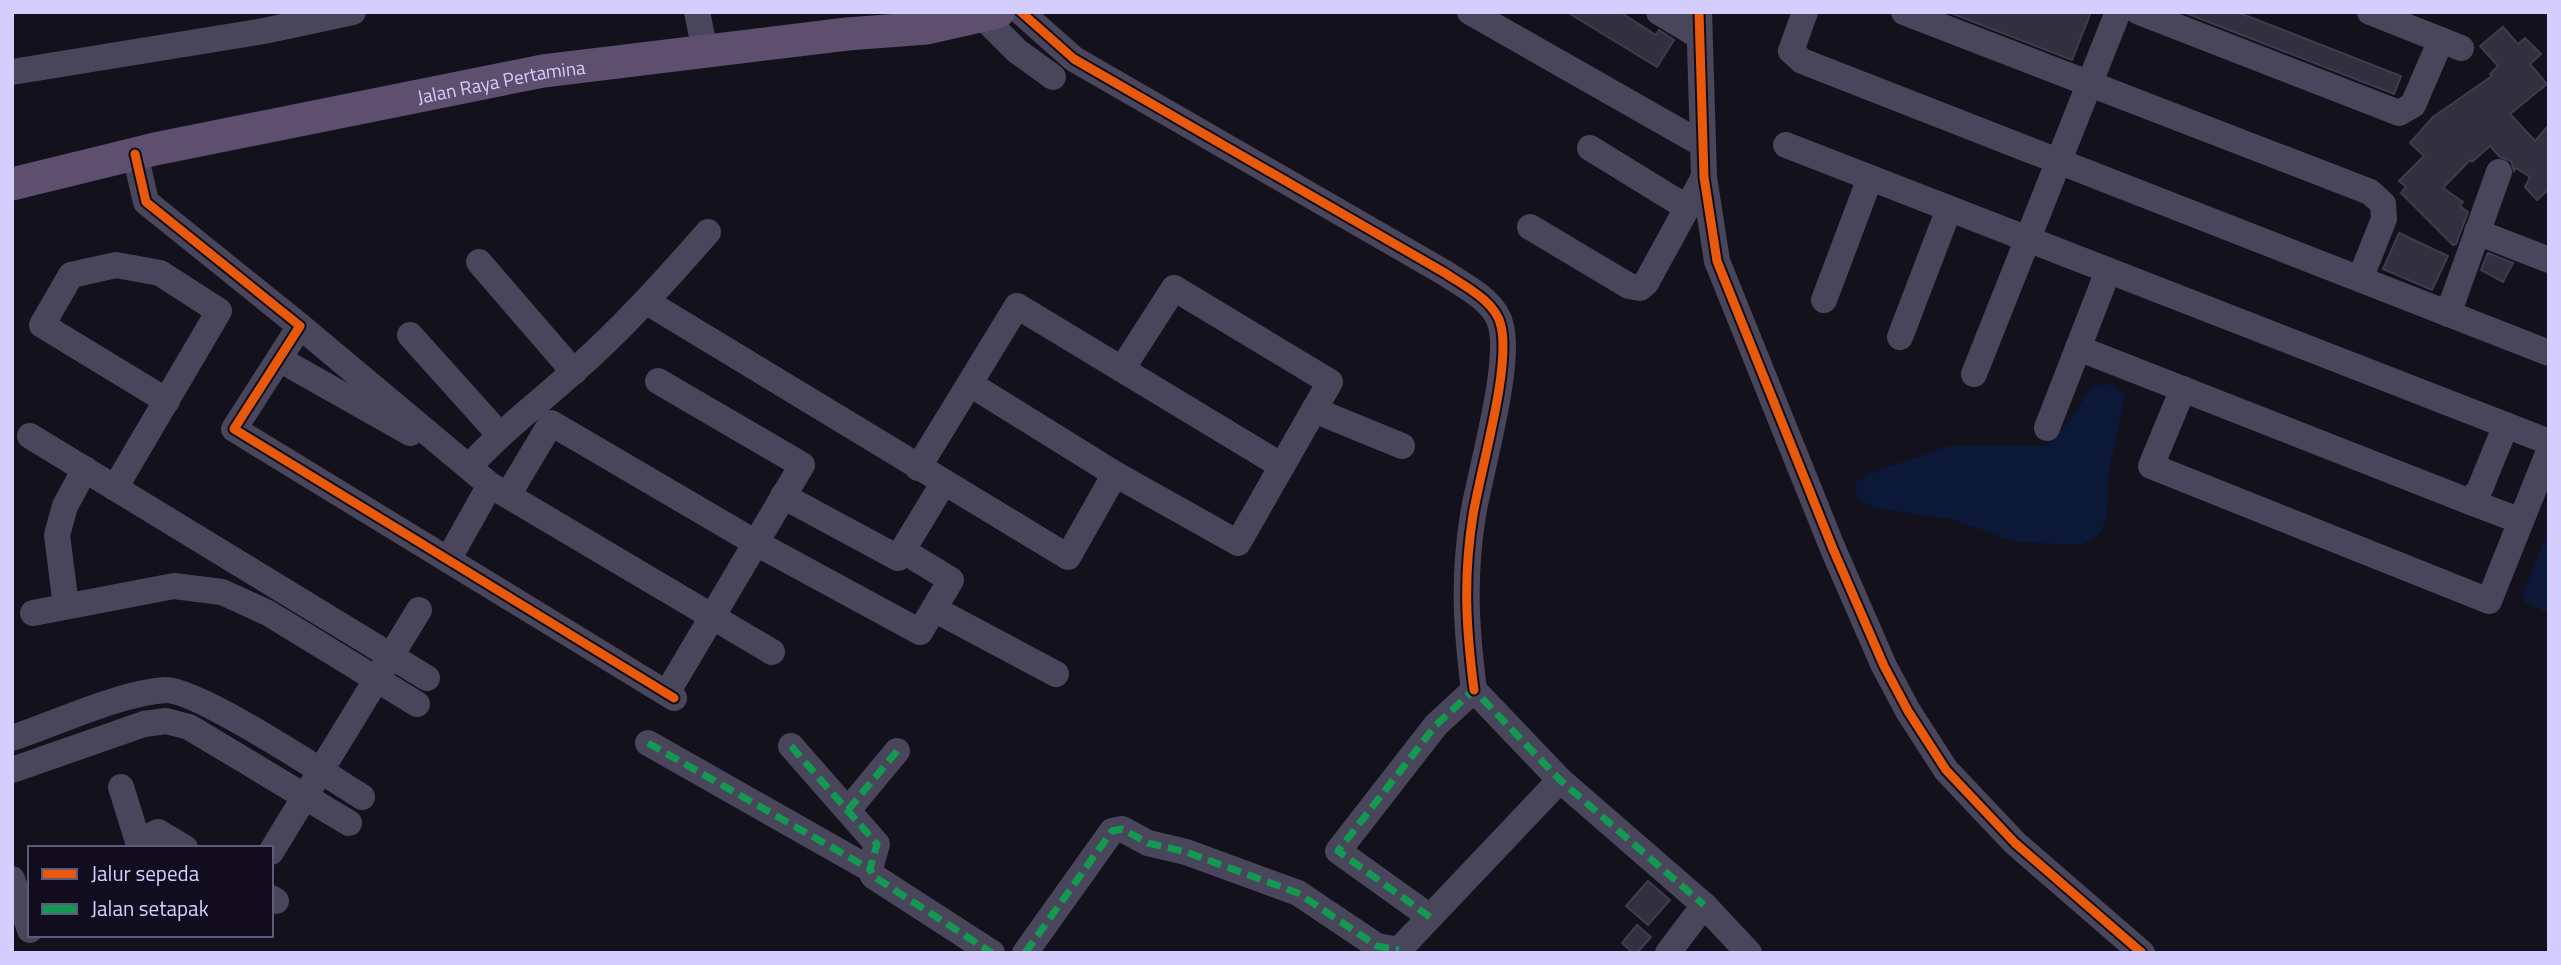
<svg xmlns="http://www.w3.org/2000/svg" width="2561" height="965" viewBox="0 0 2561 965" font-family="'Titillium Web',sans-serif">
<rect width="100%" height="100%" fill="#13111b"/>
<g fill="#0b1838">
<path d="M 2108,383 L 2125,395 L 2109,471 L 2107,519 L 2098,536 L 2081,545 L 2014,542 L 1954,520 L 1876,508 L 1858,500 L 1854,484 L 1868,474 L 1949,446 L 2045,446 L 2068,423 L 2091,387 Z"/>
<path d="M 2549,527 L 2549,614 L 2525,602 L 2523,594 Z"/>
</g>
<g fill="#322f3e" stroke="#403b4f" stroke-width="2">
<path d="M 1567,12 L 1620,12 L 1656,35 L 1659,30 L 1674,40 L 1657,67 Z"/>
<path d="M 1948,12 L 2091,12 L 2072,60 Z"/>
<path d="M 2183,12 L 2237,12 L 2401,76 L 2394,94 Z"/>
<path d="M 2503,27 L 2518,44 L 2525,38 L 2541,54 L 2530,64 L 2547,84 L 2510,114 L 2535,141 L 2549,125 L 2549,189 L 2537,200 L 2525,187 L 2530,177 L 2516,168 L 2514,171 L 2511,161 L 2500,157 L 2490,146 L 2472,162 L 2470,160 L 2443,188 L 2463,202 L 2460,206 L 2468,212 L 2456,244 L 2453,245 L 2401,193 L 2406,187 L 2399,181 L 2424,156 L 2410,143 L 2433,117 L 2492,76 L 2490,74 L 2498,66 L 2480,46 Z"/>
<path d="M 2399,233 L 2448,256 L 2432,290 L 2383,269 Z"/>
<path d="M 2488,253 L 2513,263 L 2503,282 L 2481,270 Z"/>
<path d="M 1648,881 L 1670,900 L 1648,925 L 1626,906 Z"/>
<path d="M 1637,925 L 1651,937 L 1637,953 L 1633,953 L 1622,943 Z"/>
</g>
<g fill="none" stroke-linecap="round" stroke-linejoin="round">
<g stroke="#49465c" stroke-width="26">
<path d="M 697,12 L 705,51"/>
<path d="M 1021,12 L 1074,59 L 1445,273 C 1464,286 1496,301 1501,326 C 1511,367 1481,468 1473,515 C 1463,578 1466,627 1474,690"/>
<path d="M 1470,12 L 1702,144"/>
<path d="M 1659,12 L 1699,36"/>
<path d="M 1699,12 L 1704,177 L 1717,261 L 1833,549 L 1884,666 L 1908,711 L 1946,770 L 2015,843 L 2142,953"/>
<path d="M 1805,12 L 1791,51 L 1802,61 L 2549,353"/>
<path d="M 1904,12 L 2370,192 L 2383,204 L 2384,219 L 2360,279"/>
<path d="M 2139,12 L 2399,113 L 2413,105 L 2441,40"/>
<path d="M 2370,12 L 2461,48"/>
<path d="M 983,17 L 1017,51 L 1053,77"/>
<path d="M 12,72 L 264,31 L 353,12"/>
<path d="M 1786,145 L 2549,442"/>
<path d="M 1590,148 L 1686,207"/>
<path d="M 135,154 L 146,202 L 300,326 L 234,429 L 674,698"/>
<path d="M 1530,227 L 1629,286 L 1640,288 L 1646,283 L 1704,177"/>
<path d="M 2477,232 L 2549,260"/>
<path d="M 479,262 L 574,372"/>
<path d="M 1824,300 L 1870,178"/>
<path d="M 647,302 L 1068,557 L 1115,474"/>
<path d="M 2448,314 L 2499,172"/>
<path d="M 300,326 L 490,485 L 772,652"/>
<path d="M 410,335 L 499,434"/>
<path d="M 1900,337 L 1949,209"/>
<path d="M 2078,348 L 2468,501 L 2479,491 L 2506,425"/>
<path d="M 279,359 L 410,433"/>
<path d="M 1974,374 L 2118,12"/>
<path d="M 658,381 L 802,465 L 667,693"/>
<path d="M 970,384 L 1115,474 L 1238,543 L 1330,382 L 1174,288 L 1122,369"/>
<path d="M 2183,389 L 2151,466 L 2489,601 L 2549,451"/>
<path d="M 1314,410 L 1402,446"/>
<path d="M 2047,428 L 2108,271"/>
<path d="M 30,436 L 427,678"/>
<path d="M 469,467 C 501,431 538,404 573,372 C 622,329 665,281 708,232"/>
<path d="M 918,468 L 1017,306 L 1282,466"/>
<path d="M 115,488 L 219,311 L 160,273 L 116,265 L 71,275 L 42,325 L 167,401"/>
<path d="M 508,495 L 551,423 L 756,543 L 920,632 L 951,580 L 915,558"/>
<path d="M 783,496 L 898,558 L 944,482"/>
<path d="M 2468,501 L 2521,521"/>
<path d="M 448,560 L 490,485"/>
<path d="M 66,606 L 57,535 L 65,506 L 85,469"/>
<path d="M 934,609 L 1056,674"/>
<path d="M 33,613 L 174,586 L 222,592 L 268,613 L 417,704"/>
<path d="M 12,738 C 57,723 120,693 165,690 C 198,689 327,775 362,797"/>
<path d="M 648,743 L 870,869"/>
<path d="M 791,746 L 877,844 L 870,869 L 873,876 L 992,953"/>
<path d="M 12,770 L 144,724 L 166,721 L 189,727 L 349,823"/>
<path d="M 121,787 L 140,848"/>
<path d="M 848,810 L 897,751"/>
<path d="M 138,841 L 158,832 L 185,848"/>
<path d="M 271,852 L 419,610"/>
<path d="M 12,879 L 30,930"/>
<path d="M 271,898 L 276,901"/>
<path d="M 1430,917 L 1338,851 L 1436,725 L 1474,690 L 1560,780 L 1704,905"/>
<path d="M 1025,953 L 1112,831 L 1122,829 L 1148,843 L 1186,852 L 1298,893 L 1377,946 L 1399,950"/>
<path d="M 1396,953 L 1560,780"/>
<path d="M 1668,953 L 1704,905 L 1749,953"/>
</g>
<path stroke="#5d4f6d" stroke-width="33" id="s1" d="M 12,184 L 155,149 L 543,71 L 847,34 L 927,28 L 998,12"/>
<g stroke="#139951" stroke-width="7" stroke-dasharray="14 7" stroke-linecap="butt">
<path d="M 648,743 L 870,869"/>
<path d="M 791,746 L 877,844 L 870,869 L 873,876 L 992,953"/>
<path d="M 848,810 L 897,751"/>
<path d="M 1430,917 L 1338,851 L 1436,725 L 1474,690 L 1560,780 L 1704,905"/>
<path d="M 1025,953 L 1112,831 L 1122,829 L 1148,843 L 1186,852 L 1298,893 L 1377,946 L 1399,950"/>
</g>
<defs>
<g id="cycleway">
<path d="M 1021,12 L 1074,59 L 1445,273 C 1464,286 1496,301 1501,326 C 1511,367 1481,468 1473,515 C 1463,578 1466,627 1474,690"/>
<path d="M 1699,12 L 1704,177 L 1717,261 L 1833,549 L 1884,666 L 1908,711 L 1946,770 L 2015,843 L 2142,953"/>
<path d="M 135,154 L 146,202 L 300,326 L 234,429 L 674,698"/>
</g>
</defs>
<use href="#cycleway" stroke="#110d1f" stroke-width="13"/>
<use href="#cycleway" stroke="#e8590c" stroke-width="9"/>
</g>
<g text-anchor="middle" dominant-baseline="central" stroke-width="5" stroke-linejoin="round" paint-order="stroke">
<g font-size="19" fill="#d5cdfe" stroke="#110d1f">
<text stroke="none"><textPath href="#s1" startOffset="500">Jalan Raya Pertamina</textPath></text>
</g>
</g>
<rect width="2561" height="965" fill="none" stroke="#d5cdfe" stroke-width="28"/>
<rect x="28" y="846" width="245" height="91" fill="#110d1f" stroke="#5f5a78" stroke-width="2"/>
<rect x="42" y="869" width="35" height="10" fill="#e8590c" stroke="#5f5a78" stroke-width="2"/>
<text x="91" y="881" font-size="21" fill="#d5cdfe">Jalur sepeda</text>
<rect x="42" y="904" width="35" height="10" fill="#139951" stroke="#5f5a78" stroke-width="2"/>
<text x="91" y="916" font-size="21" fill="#d5cdfe">Jalan setapak</text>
</svg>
